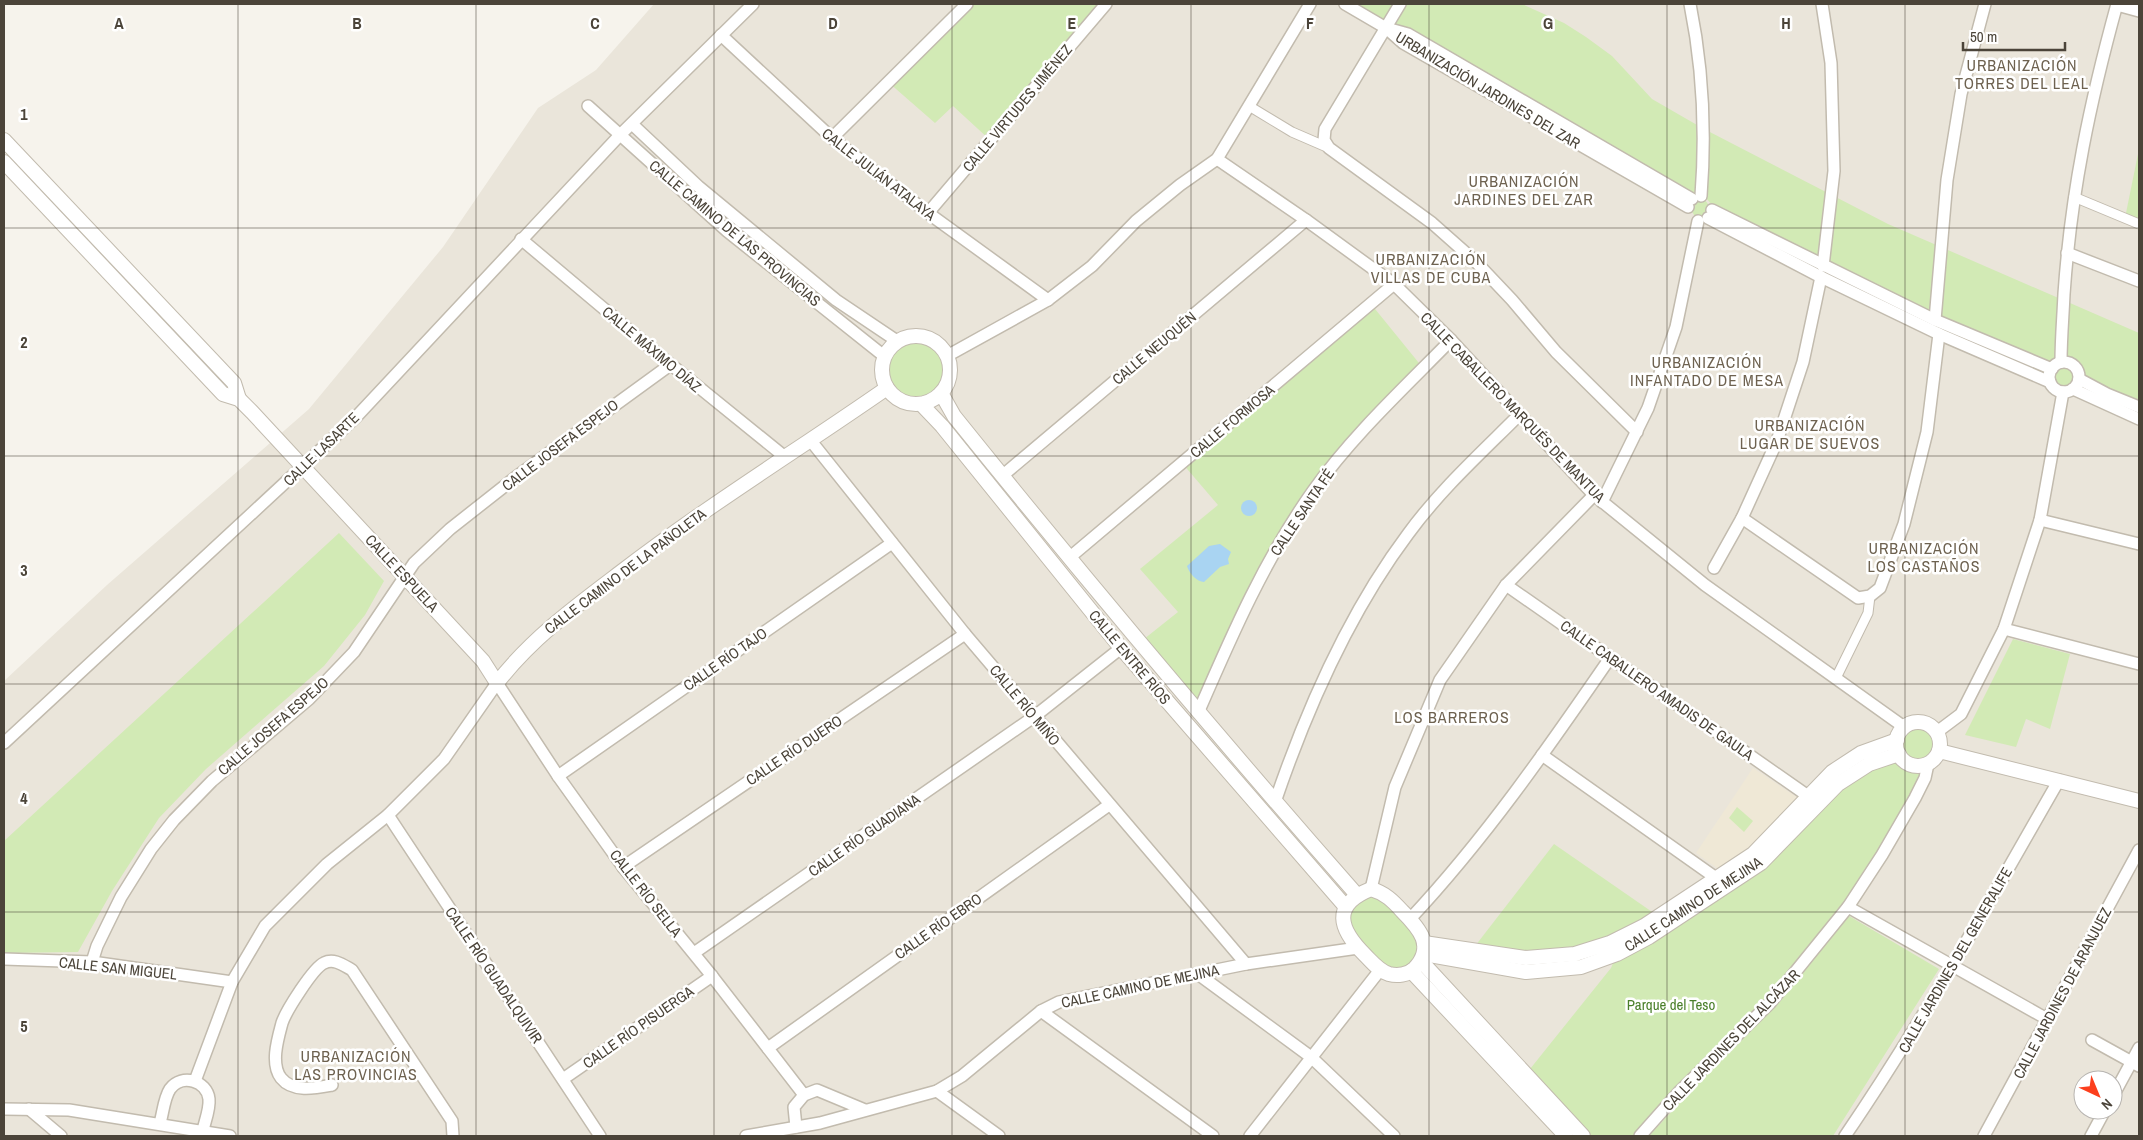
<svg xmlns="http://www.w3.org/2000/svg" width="2143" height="1140" viewBox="0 0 2143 1140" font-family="'Archivo Narrow',sans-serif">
<rect width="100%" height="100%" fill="#f6f3ec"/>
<path fill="#eae5da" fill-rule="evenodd" d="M 654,4 L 2139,4 L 2139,1136 L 4,1136 L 4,681 L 107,585 L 309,409 L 443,247 L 538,108 L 596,70 ZM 2083,1080 L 2113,1080 L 2113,1110 L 2083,1110 Z"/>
<path fill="#efe8d6" d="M 1753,768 L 1798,798 L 1747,851 L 1720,870 L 1696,853 Z"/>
<g fill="#d2eab5">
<path d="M 967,4 L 1106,4 L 990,140 L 953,106 L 935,123 L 888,82 Z"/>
<path d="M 1345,4 L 1522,4 L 1564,23 L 1586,37 L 1612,56 L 1652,99 L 1704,129 L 1888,224 L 2139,333 L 2139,407 L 2079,374 L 2071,363 L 2066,362 L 2054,366 L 1935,320 L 1712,205 L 1706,198 L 1696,197 Z"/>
<path d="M 2139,149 L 2139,224 L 2125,218 Z"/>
<circle cx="1700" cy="208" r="9"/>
<path d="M 1371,304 L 1423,368 L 1352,442 L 1275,549 L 1198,713 L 1139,643 L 1178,612 L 1140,569 L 1218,505 L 1182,463 Z"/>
<circle cx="916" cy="370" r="27"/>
<circle cx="2065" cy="377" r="11"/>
<path d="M 339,533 L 384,581 L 365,615 L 324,666 L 206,769 L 159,818 L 112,891 L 78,952 L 4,953 L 4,841 Z"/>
<path d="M 2013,639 L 2070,654 L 2050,729 L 2026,719 L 2016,747 L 1965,735 Z"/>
<circle cx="1918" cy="744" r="18"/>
<path d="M 1899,754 L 1911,764 L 1928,764 L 1882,855 L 1808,958 L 1640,1136 L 1583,1136 L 1526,1074 L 1611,968 L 1617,954 L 1838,784 Z"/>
<path d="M 1737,807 L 1753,821 L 1744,832 L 1729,818 Z"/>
<path d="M 1554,844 L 1658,916 L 1575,954 L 1472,950 Z"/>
<path d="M 1371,889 L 1410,919 L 1424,954 L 1399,975 L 1358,948 L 1345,906 Z"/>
<path d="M 1849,916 L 1939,969 L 1833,1136 L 1649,1136 L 1709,1071 L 1777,1005 Z"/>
</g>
<g fill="#a9d4f2">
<circle cx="1249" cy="508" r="8"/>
<path d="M 1220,544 L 1231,552 L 1228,559 L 1229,564 L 1220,567 L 1204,582 C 1197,582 1189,573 1187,566 L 1209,546 Z"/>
</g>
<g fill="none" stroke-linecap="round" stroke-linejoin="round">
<defs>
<g id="pedestrian">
<path d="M 1249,106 L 1292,132 L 1329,148"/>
<path d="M 2074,197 L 2139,224"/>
<path d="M 1836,678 L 1868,613 L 1870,596"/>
</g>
<g id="minor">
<path d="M 1345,4 L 1386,28 L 1403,43 L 1688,207"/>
<path d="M 1400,4 L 1325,129 L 1324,140 L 1329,148 L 1432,223 L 1476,262 L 1512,300 L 1556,352 L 1637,432"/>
<path d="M 1690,4 C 1703,68 1706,131 1701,196"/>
<path d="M 1822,4 L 1831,63 L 1834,171 L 1823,266"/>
<path d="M 2117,5 L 2139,11"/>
<path d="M 1390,29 L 1408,34 L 1692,199"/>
<path d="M 721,35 L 832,138 L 928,213 L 1048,300"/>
<path d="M 588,106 L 727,231 L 884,356"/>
<path d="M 632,124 L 699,187 L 836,300 L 897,341"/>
<path d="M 832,138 L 967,4"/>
<path d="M 1217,159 L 1306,220 L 1394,284 L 1451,340 L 1594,495 L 1705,585 L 1904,727"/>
<path d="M 1712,210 L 1935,320 L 2052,369"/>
<path d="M 928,213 L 1106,4"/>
<path d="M 1708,218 L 1821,277 L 1939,334 L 2050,382"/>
<path d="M 521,239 L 653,350 L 785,457"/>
<path d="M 2067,253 L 2139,281"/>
<path d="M 1935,320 L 1947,180 L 1961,94 L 1985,4"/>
<path d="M 947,356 L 1048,300 L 1092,266 L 1136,221 L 1180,185 L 1217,159 L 1310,4"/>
<path d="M 2061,362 C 2061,339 2063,317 2064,294 C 2071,192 2090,102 2117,4"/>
<circle cx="2064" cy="377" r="15"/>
<path d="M 2079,379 L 2107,394 L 2139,407"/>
<path d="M 2073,389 L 2139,419"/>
<path d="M 811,441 L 965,634 L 1246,964"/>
<path d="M 1002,476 L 1306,220"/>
<path d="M 1602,502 L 1648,408 L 1676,327 L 1698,221"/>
<path d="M 1742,518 L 1858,598 L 1870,596 L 1880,588 L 1904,524 L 1927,432 L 1939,334"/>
<path d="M 2040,520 L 2139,544"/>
<path d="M 1069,558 L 1394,284"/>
<path d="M 1714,568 L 1742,518 L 1777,441 L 1803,362 L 1821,277"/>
<path d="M 1506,585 L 1808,796"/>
<path d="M 2004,629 L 2139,664"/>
<path d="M 1198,713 C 1231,637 1264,560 1313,491 C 1352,436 1403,389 1451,340"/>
<path d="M 1937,732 L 1961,714 L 2004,629 L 2040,520 L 2063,392"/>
<path d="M 4,743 L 357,416 L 619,136 L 753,4"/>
<path d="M 1542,755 L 1716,878"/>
<path d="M 558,776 L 892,543"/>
<path d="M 1275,802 C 1307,708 1348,614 1408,534 C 1440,490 1481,453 1519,415"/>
<path d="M 388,815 L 600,1136"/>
<path d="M 623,867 L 965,634"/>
<path d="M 1371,889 L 1395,787 L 1440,680 L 1506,585 L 1594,495"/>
<path d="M 1848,907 L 2047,1019"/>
<path d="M 1410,919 C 1485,839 1548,748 1610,658"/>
<path d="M 694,953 L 1035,716 L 1121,648"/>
<path d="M 4,959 L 92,962 L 232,982"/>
<path d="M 92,962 L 97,946 L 121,897 L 151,849 L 174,820 L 212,781 L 309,699 L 354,652 L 414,563 L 450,529 L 516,477 L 670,365"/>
<path d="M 1198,974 L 1311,1057 L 1394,1136"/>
<path d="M 1041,1011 L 1213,1136"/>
<path d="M 2092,1040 L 2139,1066"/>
<path d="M 768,1048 L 1109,805"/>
<path d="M 563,1079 L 712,976"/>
<path d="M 195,1081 L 232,982 L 265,926 L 327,864 L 388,815 L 444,759 L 497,683 L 558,776 L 623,867 L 712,976 L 804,1095"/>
<path d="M 332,1085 C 316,1088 293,1093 281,1078 C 270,1064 278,1038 282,1023 C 286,1011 313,968 324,963 C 334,958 343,965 352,970 L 452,1121 L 453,1136"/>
<path d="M 937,1091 L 999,1136"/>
<path d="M 2113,1096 L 2139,1048"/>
<path d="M 4,1109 L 69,1110 L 230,1136"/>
<path d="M 29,1109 L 61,1136"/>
<path d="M 160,1123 C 163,1113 164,1098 170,1089 C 182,1073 207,1081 209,1099 C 210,1109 205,1121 203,1130"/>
<path d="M 796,1127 L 794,1107 L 804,1095 L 817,1090 L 865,1110"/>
<path d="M 746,1136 L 820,1123 L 937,1091 L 962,1076 L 1041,1011 L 1059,1002 L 1246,964 L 1358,948"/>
<path d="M 1250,1136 L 1380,970"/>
<path d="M 1640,1136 L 1680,1091 L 1770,1003 L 1848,907 L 1882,855 L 1915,798 L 1925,778 L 1928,764"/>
<path d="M 1845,1136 C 1923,1022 1990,900 2059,780"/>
<path d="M 1984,1136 L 2139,850"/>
<path d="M 2091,1136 L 2105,1110"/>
</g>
<g id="tertiary">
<path d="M 4,140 L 234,383 L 239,399"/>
<path d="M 4,162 L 223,394 L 239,399 L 252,412 L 483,661 L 497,683 C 532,638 576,606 621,572 C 707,506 798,450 887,388"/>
<circle cx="916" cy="370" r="34"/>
<path d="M 941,393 L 954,416 C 1085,579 1219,738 1357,895"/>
<path d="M 921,404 L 942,426 L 1121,648 L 1345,906"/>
<circle cx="1918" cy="744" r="22"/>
<path d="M 1939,751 L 2139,801"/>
<path d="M 1371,889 C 1385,893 1393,901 1402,911 C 1419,928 1436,947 1414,969 C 1408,975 1397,976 1389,974 C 1379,971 1372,962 1365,955 C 1339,929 1331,905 1371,889 Z"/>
<path d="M 1424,943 L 1526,958 L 1575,954 L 1610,943 L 1644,926 L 1753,854 L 1832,772 L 1861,753 L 1897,740"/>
<path d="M 1424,954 L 1526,972 L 1581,967 L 1617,954 L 1649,937 L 1761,863 L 1838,784 L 1869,764 L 1899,754"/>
<path d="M 1421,961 L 1583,1136"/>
<path d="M 1411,971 L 1566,1136"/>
</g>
</defs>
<use href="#pedestrian" stroke="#c2bbae" stroke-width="11"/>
<use href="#minor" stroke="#c2bbae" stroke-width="14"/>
<use href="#tertiary" stroke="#c2bbae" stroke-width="16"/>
<use href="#pedestrian" stroke="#fff" stroke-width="9"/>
<use href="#minor" stroke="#fff" stroke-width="11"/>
<use href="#tertiary" stroke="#fff" stroke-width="14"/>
</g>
<path fill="none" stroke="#4b4439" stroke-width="1" stroke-opacity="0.55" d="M 238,4 L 238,1136M 476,4 L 476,1136M 714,4 L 714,1136M 952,4 L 952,1136M 1191,4 L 1191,1136M 1429,4 L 1429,1136M 1667,4 L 1667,1136M 1905,4 L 1905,1136M 4,228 L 2139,228M 4,456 L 2139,456M 4,684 L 2139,684M 4,912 L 2139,912"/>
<g text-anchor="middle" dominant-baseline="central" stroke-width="5" stroke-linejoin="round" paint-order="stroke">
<g font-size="15" fill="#4b4439" stroke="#fff">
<text transform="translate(1488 90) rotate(31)">URBANIZACIÓN JARDINES DEL ZAR</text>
<text transform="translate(1017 108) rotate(-50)">CALLE VIRTUDES JIMÉNEZ</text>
<text transform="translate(879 174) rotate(38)">CALLE JULIÁN ATALAYA</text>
<text transform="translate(735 233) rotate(40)">CALLE CAMINO DE LAS PROVINCIAS</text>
<text transform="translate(1154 348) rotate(-40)">CALLE NEUQUÉN</text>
<text transform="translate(652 349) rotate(40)">CALLE MÁXIMO DÍAZ</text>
<text transform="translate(1513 407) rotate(46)">CALLE CABALLERO MARQUÉS DE MANTUA</text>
<text transform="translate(1232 421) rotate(-40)">CALLE FORMOSA</text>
<text transform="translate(560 445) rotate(-37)">CALLE JOSEFA ESPEJO</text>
<text transform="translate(321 449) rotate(-44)">CALLE LASARTE</text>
<text transform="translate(1302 512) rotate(-56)">CALLE SANTA FÉ</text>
<text transform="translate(625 571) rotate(-37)">CALLE CAMINO DE LA PAÑOLETA</text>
<text transform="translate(402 573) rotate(47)">CALLE ESPUELA</text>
<text transform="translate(1130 657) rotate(50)">CALLE ENTRE RÍOS</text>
<text transform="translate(725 659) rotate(-35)">CALLE RÍO TAJO</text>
<text transform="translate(1657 690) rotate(35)">CALLE CABALLERO AMADIS DE GAULA</text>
<text transform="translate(1025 705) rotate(50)">CALLE RÍO MIÑO</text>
<text transform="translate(273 726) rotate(-41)">CALLE JOSEFA ESPEJO</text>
<text transform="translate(794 750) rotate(-34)">CALLE RÍO DUERO</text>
<text transform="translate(864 835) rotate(-35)">CALLE RÍO GUADIANA</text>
<text transform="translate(646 893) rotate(52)">CALLE RÍO SELLA</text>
<text transform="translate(1693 904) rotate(-33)">CALLE CAMINO DE MEJINA</text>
<text transform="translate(938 926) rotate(-35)">CALLE RÍO EBRO</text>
<text transform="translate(1955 960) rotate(-60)">CALLE JARDINES DEL GENERALIFE</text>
<text transform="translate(118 968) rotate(6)">CALLE SAN MIGUEL</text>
<text transform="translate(494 975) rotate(56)">CALLE RÍO GUADALQUIVIR</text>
<text transform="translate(1140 986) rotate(-12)">CALLE CAMINO DE MEJINA</text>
<text transform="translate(2062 993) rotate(-62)">CALLE JARDINES DE ARANJUEZ</text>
<text transform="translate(638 1027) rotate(-35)">CALLE RÍO PISUERGA</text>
<text transform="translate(1731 1040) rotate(-46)">CALLE JARDINES DEL ALCÁZAR</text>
</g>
<g font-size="15" fill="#4a7f2a" stroke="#fff">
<text x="1671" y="1004">Parque del Teso</text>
</g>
<g font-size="16" letter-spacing="1" fill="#6e6250" stroke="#fff">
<text x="2022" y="65">URBANIZACIÓN<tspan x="2022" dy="18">TORRES DEL LEAL</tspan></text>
<text x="1524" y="181">URBANIZACIÓN<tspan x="1524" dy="18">JARDINES DEL ZAR</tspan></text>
<text x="1431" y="259">URBANIZACIÓN<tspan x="1431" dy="18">VILLAS DE CUBA</tspan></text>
<text x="1707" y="362">URBANIZACIÓN<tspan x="1707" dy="18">INFANTADO DE MESA</tspan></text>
<text x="1810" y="425">URBANIZACIÓN<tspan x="1810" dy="18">LUGAR DE SUEVOS</tspan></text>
<text x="1924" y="548">URBANIZACIÓN<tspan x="1924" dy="18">LOS CASTAÑOS</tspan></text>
<text x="1452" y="717">LOS BARREROS</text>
<text x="356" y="1056">URBANIZACIÓN<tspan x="356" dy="18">LAS PROVINCIAS</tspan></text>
</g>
</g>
<g font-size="16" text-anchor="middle" font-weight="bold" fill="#4b4439" stroke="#fff" stroke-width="5" stroke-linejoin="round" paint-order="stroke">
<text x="119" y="29">A</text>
<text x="357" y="29">B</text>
<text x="595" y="29">C</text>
<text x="833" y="29">D</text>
<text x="1072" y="29">E</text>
<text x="1310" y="29">F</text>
<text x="1548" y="29">G</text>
<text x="1786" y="29">H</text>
<text x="24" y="120">1</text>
<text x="24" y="348">2</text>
<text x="24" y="576">3</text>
<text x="24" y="804">4</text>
<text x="24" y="1032">5</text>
</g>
<rect width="2143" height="1140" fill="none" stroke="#4b4439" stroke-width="10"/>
<g transform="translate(2098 1095) rotate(136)"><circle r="24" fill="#ffffff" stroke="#b7b4b0"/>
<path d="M0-4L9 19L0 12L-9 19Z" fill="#fc3f1d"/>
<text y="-8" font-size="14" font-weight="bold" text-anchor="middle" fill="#4b4439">N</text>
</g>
<path d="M1963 42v8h102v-8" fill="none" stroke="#4b4439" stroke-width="2.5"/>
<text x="1970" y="42" font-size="15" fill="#4b4439" stroke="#ffffff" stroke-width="4" paint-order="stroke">50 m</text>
</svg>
